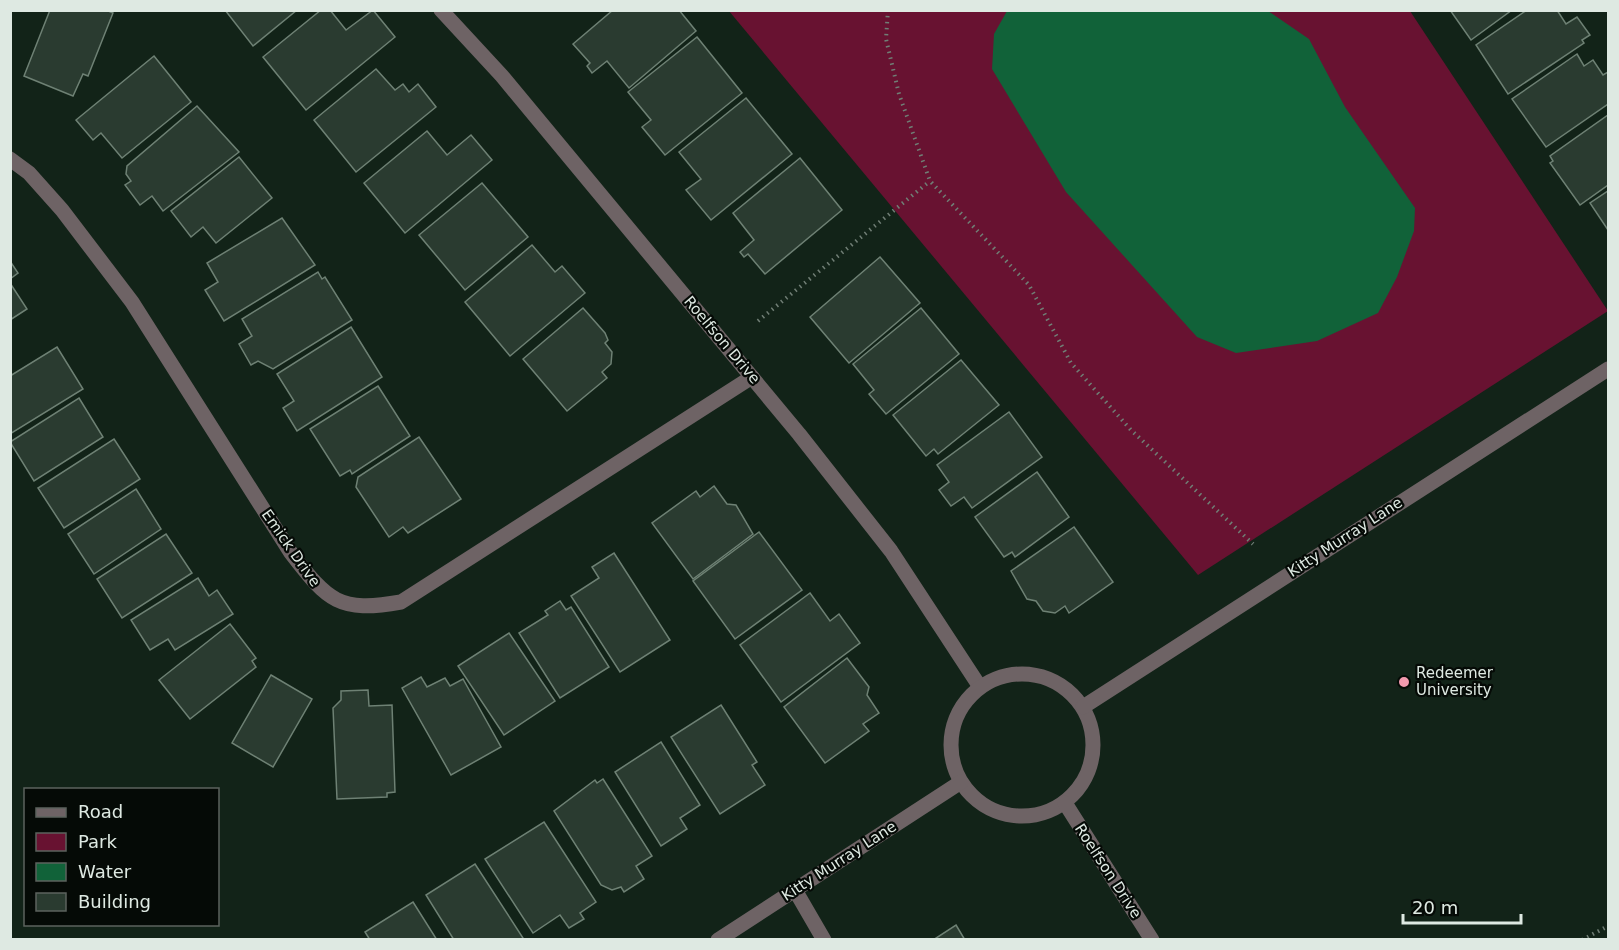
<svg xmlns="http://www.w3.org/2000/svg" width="1619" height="950" viewBox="0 0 1619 950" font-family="'DejaVu Sans',sans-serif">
<rect width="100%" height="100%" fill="#122318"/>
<path fill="#681231" d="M 729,11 L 1410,11 L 1608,311 L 1198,575 Z"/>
<path fill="#116239" d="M 1007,11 L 1268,11 L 1309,39 L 1345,107 L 1415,208 L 1414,231 L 1397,277 L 1378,313 L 1317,341 L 1236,353 L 1197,337 L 1066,192 L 992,69 L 994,34 Z"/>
<g fill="#2a3b30" stroke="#6e8174" stroke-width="1.5">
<path d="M 50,10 L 106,10 L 113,13 L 88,76 L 83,74 L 73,96 L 24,76 Z"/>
<path d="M 225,10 L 297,10 L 253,46 Z"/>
<path d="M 321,10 L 330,10 L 346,30 L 373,10 L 395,37 L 306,110 L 263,57 Z"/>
<path d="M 613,10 L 679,10 L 696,31 L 629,88 L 607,61 L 592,73 L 587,66 L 590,63 L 573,44 Z"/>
<path d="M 1450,10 L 1512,10 L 1471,40 Z"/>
<path d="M 1527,10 L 1557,10 L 1566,24 L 1577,17 L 1590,35 L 1582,40 L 1584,43 L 1508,94 L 1476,45 Z"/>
<path d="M 697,37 L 742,93 L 665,155 L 642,127 L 651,120 L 628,92 Z"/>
<path d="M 1577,54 L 1584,66 L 1593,60 L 1603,75 L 1608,72 L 1608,104 L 1546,147 L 1512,99 Z"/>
<path d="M 154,56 L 191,102 L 122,158 L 101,133 L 93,140 L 76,120 Z"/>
<path d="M 376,69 L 395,90 L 403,84 L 409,92 L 418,84 L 436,107 L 356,172 L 314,120 Z"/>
<path d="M 746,98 L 792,154 L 711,220 L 686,190 L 701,179 L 679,152 Z"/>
<path d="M 197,106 L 239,152 L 163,211 L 152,196 L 140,205 L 125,185 L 131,181 L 126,174 L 127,166 Z"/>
<path d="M 1608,115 L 1608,185 L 1580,205 L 1550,163 L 1553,161 L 1550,156 Z"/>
<path d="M 427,131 L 447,155 L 471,135 L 492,160 L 405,233 L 364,183 Z"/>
<path d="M 239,157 L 272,198 L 216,243 L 203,227 L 191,237 L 171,211 Z"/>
<path d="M 800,158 L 842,210 L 765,274 L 748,254 L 744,257 L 740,252 L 754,240 L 733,213 Z"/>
<path d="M 482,183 L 528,237 L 465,290 L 419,235 Z"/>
<path d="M 1608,191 L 1608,230 L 1590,203 Z"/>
<path d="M 282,218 L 315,265 L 224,321 L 205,290 L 218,282 L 207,263 Z"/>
<path d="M 532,245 L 555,272 L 562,266 L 585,293 L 510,356 L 465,302 Z"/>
<path d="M 880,257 L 920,303 L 849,363 L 810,317 Z"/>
<path d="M 10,261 L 18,273 L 10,279 Z"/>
<path d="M 318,272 L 322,279 L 325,277 L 352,320 L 273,369 L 258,361 L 251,365 L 239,344 L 252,336 L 242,319 Z"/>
<path d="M 10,283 L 27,309 L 10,320 Z"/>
<path d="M 583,308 L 605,333 L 608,340 L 605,343 L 612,352 L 611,364 L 602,372 L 607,378 L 567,411 L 523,359 Z"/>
<path d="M 921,308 L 959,354 L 886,414 L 869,394 L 874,390 L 853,364 Z"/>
<path d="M 351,327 L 382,377 L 297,431 L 283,408 L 294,401 L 277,374 Z"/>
<path d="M 57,347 L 83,389 L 10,434 L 10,376 Z"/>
<path d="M 961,360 L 999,405 L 938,454 L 934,449 L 926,456 L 893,415 Z"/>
<path d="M 378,386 L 410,436 L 352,474 L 350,470 L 340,476 L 310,429 Z"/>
<path d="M 79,398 L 103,437 L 34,481 L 10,442 Z"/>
<path d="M 1009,412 L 1042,457 L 972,508 L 964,497 L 951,506 L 939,490 L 949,482 L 937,465 Z"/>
<path d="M 419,437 L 461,499 L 408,533 L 403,527 L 389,537 L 356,487 L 358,477 Z"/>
<path d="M 114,439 L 140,479 L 64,528 L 38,488 Z"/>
<path d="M 1037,472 L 1069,517 L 1015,557 L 1012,552 L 1004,557 L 975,517 Z"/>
<path d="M 714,486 L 727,504 L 736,505 L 753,534 L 693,579 L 652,523 L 696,491 L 700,497 Z"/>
<path d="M 136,489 L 161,529 L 94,574 L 68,534 Z"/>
<path d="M 1074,527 L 1113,582 L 1069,613 L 1065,606 L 1055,613 L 1043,611 L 1036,601 L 1027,599 L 1011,571 Z"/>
<path d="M 759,532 L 802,590 L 735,639 L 693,581 Z"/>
<path d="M 166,534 L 192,573 L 122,618 L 97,579 Z"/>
<path d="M 614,553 L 670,640 L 620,672 L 571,596 L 599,578 L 592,567 Z"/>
<path d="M 198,578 L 209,596 L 217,590 L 233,614 L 175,650 L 168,639 L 150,650 L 131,620 Z"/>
<path d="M 810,593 L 830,621 L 839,614 L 860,643 L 781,702 L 740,645 Z"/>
<path d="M 560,601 L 566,610 L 571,607 L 609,667 L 560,698 L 519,633 L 548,615 L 545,611 Z"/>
<path d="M 230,624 L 256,658 L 252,661 L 256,667 L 190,719 L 159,680 Z"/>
<path d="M 509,633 L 555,701 L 504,735 L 458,666 Z"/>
<path d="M 847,658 L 869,687 L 867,695 L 879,713 L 863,724 L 869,731 L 825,763 L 784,707 Z"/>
<path d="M 271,675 L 312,699 L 273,767 L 232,743 Z"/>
<path d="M 421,677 L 427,687 L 445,678 L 450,686 L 463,679 L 501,747 L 451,775 L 402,688 Z"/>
<path d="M 368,690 L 369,706 L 392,705 L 395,792 L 387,793 L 387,797 L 337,799 L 333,708 L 341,700 L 341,691 Z"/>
<path d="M 721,705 L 757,762 L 752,765 L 765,785 L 720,814 L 671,737 Z"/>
<path d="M 661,742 L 700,805 L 680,818 L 687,829 L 661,846 L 615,772 Z"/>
<path d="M 603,779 L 652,856 L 636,866 L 644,879 L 624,892 L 621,887 L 612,890 L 601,885 L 554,811 L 595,780 L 597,783 Z"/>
<path d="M 544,822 L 596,902 L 580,913 L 584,919 L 569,928 L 560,915 L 533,933 L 485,859 Z"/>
<path d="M 475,864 L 523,938 L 520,940 L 454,940 L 426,895 Z"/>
<path d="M 413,902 L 437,940 L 370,940 L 365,932 Z"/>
<path d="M 956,925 L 965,940 L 933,940 Z"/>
</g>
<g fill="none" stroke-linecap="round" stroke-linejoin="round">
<g stroke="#707e75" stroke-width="4" stroke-dasharray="1.5 4.5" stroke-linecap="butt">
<path d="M 888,10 L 886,39 L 899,94 L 930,181 L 1029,285 L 1071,363 L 1131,430 L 1253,544"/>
<path d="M 758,321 L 930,181"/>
<path d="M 1582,940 L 1608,926"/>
</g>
<g stroke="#6e6365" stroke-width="15">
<path d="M 441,10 L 502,76 L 799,434 L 891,551 L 980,687"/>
<path d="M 10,159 L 29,173 L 62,210 L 132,302 L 291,553 C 328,601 339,613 401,602 L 752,377"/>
<circle cx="1022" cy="745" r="71"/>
<path d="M 1083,707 L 1608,369"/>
<path d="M 1065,803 L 1152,940"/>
<path d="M 795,890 L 824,940"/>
<path d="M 718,940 L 961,782"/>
</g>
</g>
<circle fill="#f29aae" stroke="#050a06" stroke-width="2" cx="1404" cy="682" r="6"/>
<g text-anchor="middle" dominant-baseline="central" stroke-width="4.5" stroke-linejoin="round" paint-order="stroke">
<g font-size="15" fill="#dee9e2" stroke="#050a06">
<text transform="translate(722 340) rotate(50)">Roelfson Drive</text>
<text transform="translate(1345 537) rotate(-33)">Kitty Murray Lane</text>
<text transform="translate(291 548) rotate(55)">Emick Drive</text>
<text transform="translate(839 861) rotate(-33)">Kitty Murray Lane</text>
<text transform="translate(1108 871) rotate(57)">Roelfson Drive</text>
</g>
<g font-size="15" fill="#dee9e2" stroke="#050a06" text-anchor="start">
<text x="1416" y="673">Redeemer<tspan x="1416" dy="17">University</tspan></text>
</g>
</g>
<rect width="1619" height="950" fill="none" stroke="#dee9e2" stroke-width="24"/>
<rect x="24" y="788" width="195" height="138" fill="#050a06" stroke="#5c635e" stroke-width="1.5"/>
<rect x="36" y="808" width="30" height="9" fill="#6e6365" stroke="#5c635e" stroke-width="1.5"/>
<text x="78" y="818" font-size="18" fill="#dee9e2">Road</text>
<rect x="36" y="833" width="30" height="18" fill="#681231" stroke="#5c635e" stroke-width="1.5"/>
<text x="78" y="848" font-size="18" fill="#dee9e2">Park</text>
<rect x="36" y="863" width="30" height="18" fill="#116239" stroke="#5c635e" stroke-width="1.5"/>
<text x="78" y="878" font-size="18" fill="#dee9e2">Water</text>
<rect x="36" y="893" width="30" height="18" fill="#2a3b30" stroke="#5c635e" stroke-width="1.5"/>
<text x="78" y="908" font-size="18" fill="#dee9e2">Building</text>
<path d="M1403 914v9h118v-9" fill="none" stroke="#dee9e2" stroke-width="3"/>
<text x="1412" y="914" font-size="18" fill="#dee9e2" stroke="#050a06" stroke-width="4.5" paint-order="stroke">20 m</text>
</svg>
